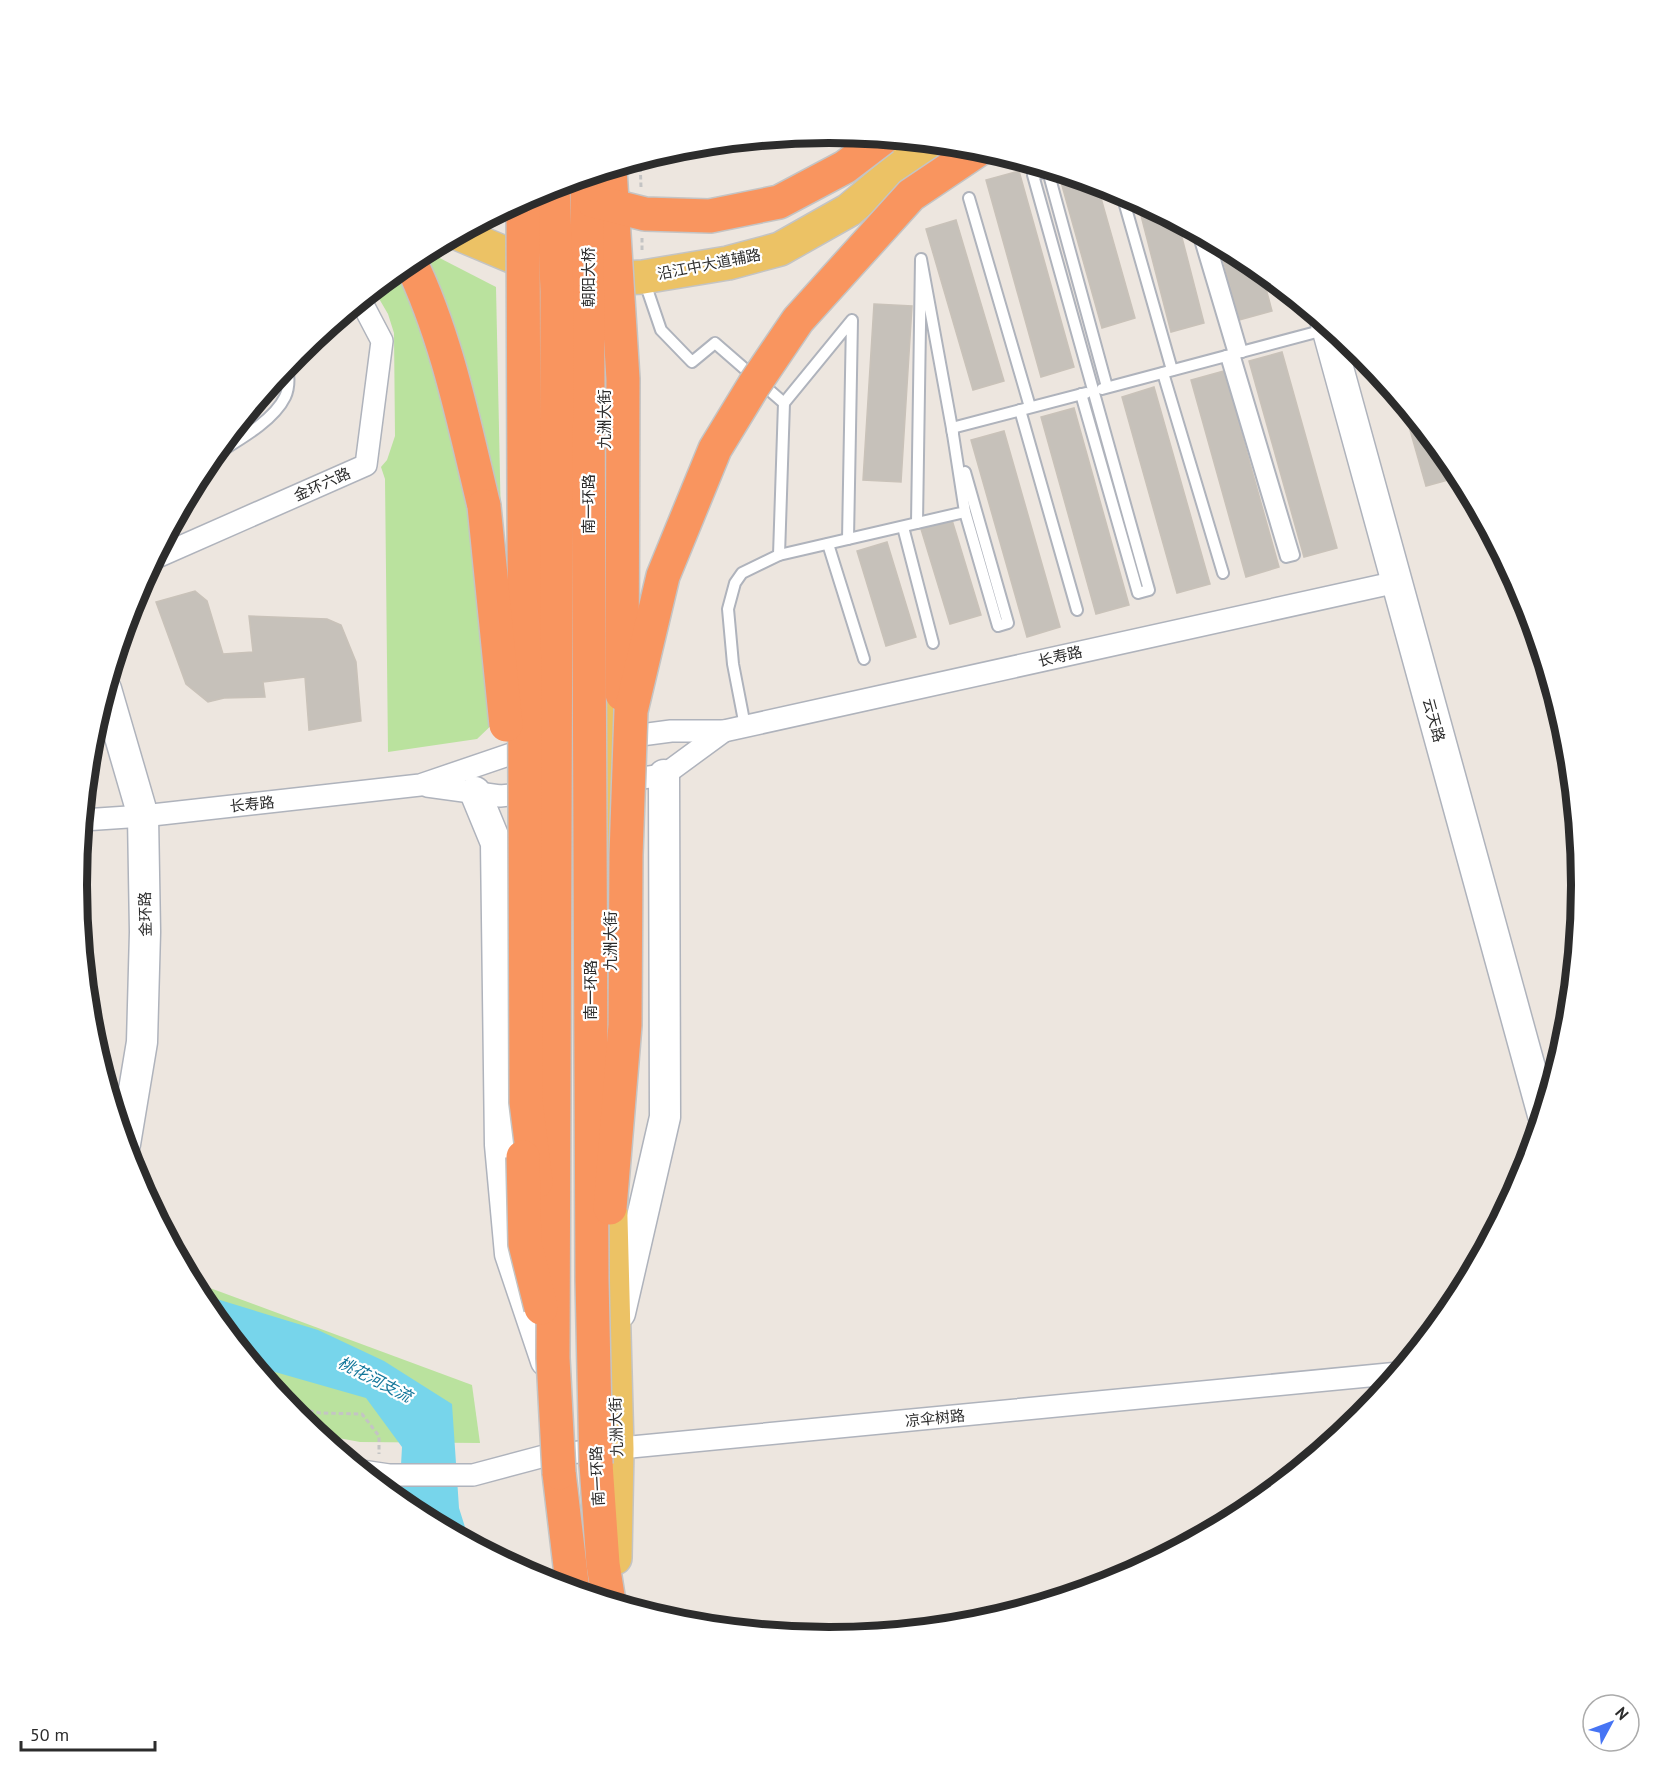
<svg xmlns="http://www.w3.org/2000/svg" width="1659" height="1771" viewBox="0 0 1659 1771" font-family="'PT Sans','Noto Sans SC',sans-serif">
<rect width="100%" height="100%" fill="#ede6df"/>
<g fill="#bae29e">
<path d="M 426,251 L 496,287 L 501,524 L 416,257 Z"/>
<path d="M 398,270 L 418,298 L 470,505 L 499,718 L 477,739 L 388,752 L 385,479 L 381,467 L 387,460 L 395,436 L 394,333 L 388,314 L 374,290 Z"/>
<path d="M 191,1281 L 472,1385 L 480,1443 L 360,1442 L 317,1434 L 297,1418 L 203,1304 Z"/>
</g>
<path fill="#77d5eb" d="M 197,1293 L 318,1330 L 384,1361 L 452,1404 L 459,1508 L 470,1543 L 411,1511 L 399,1502 L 402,1447 L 366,1398 L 254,1366 L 203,1304 Z"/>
<g fill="#c6c1ba" stroke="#c9c2b9" stroke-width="1.5">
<path d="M 1019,171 L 1074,367 L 1041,377 L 986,180 Z"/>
<path d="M 1076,177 L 1097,184 L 1135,318 L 1102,328 L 1061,182 Z"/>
<path d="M 1137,200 L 1178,222 L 1204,323 L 1171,332 Z"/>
<path d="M 956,220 L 1004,381 L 973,390 L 926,229 Z"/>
<path d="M 1219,244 L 1248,260 L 1261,270 L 1272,311 L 1239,320 Z"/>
<path d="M 874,304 L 912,306 L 901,482 L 863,480 Z"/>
<path d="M 1282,352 L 1337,548 L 1304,557 L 1249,361 Z"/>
<path d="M 282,371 L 259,414 L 224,442 Z"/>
<path d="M 1224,371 L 1279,567 L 1246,577 L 1191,380 Z"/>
<path d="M 1154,387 L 1210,584 L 1177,593 L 1122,397 Z"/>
<path d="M 1402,402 L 1456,467 L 1459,477 L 1426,486 Z"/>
<path d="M 1074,408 L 1129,605 L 1096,614 L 1041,417 Z"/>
<path d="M 1004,431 L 1060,627 L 1027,637 L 971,440 Z"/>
<path d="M 952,520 L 981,615 L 950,624 L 921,529 Z"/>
<path d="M 887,542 L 916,637 L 886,646 L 857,551 Z"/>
<path d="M 195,591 L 207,601 L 223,654 L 253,652 L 249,616 L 327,619 L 341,625 L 356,662 L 361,721 L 309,730 L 305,677 L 263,682 L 265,697 L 224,698 L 208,702 L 186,684 L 156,602 Z"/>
</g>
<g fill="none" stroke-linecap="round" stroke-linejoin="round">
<defs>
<g id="lane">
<path d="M 1121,191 L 1172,370"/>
<path d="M 969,198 L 1030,407"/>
<path d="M 1198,233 L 1294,555 L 1286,557 L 1226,356"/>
<path d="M 1209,239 L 1242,352"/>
<path d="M 644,280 L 661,330 L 692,362 L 715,343 L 784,403 L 779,555"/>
<path d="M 1163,373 L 1223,573"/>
<path d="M 1102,389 L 1324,330"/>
<path d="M 1081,394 L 1138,593 L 1149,590 L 1033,175 L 1048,171 L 1107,387"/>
<path d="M 784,403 L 852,320 L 848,539"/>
<path d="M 1020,410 L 1077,610"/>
<path d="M 213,456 C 235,442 273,422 285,397 C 290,387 289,376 287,365"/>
<path d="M 965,472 L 1008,623 L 998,626 L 965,512"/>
<path d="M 917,523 L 921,259 L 953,434"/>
<path d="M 903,527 L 933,643"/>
<path d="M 828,544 L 864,659"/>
<path d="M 745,726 L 733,664 L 728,609 L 735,583 L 742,573 L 779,555 L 965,512 L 952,428 L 1086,393"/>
</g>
<g id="street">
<path d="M 155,558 L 366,465 L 382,341 L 361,301"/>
<path d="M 618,738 L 671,731 L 724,731 L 1397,582"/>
<path d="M 427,786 L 500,796 L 539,792 L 664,775 L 724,731"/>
<path d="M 83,820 L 143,816 L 420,785 L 517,752 L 537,749"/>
<path d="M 362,1471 L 389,1475 L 473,1475 L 548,1455 L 1399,1373"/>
</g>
<g id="secondary">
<path d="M 1326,324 L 1543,1115"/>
<path d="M 106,689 L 143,816 L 145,932 L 142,1042 L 125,1144"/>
<path d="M 475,792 L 496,843 L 500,1145 L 510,1254 L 546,1361"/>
<path d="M 620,1313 L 665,1117 L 664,775"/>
</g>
<g id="primary">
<path d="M 459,234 L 540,268 L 603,279 L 643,277 L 728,263 L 780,249 L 849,210 L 911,158 L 933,143"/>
<path d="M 540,268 L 541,344"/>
<path d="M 605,506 C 606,630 611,755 610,880"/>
<path d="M 610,1180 L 617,1449 L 615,1558"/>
</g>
<g id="highway">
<path d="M 410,261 C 447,337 464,424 484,506"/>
<path d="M 596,1464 L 603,1564 L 609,1602"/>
<path d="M 559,1473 L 573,1591"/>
</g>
</defs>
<use href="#lane" stroke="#afb3bc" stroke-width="14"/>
<use href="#street" stroke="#afb3bc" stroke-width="24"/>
<use href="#secondary" stroke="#afb3bc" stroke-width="33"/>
<use href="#primary" stroke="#c4c4c4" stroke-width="36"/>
<use href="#highway" stroke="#c4c4c4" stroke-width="36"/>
<g stroke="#c4c4c4" stroke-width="3" stroke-dasharray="4.5 3" stroke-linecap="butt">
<path d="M 640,160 L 641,187"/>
<path d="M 642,238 L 642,253"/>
<path d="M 287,1406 L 320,1413 L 362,1414 L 379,1436 L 379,1454"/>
</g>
<use href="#lane" stroke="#fff" stroke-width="10"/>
<use href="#street" stroke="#fff" stroke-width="21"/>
<use href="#secondary" stroke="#fff" stroke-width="30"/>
<use href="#primary" stroke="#ecc265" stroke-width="33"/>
<use href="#highway" stroke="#f9955f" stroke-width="33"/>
<defs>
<g id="highway-bridge">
<path d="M 610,169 L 623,379 L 622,694"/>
<path d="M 587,176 L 592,1280 L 596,1464"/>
<path d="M 553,186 L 557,291 L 553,1358 L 559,1473"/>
<path d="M 523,200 L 526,1102 L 536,1182"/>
<path d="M 593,201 L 645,214 L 710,216 L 779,202 L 845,167 L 883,138"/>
<path d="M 484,506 L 506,725"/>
<path d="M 523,1157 L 525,1244 L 541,1308"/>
<path d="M 610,1208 L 625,1025 L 626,855 L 631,711 L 663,576 L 715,449 L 754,385 L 798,320 L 911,195 L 981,148"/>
</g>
</defs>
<use href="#highway-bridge" stroke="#c4c4c4" stroke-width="36" stroke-linecap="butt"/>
<use href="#highway-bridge" stroke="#f9955f" stroke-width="33"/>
</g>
<g text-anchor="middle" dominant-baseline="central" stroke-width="4.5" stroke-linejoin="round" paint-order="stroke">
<g font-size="15" fill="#2c2c2c" stroke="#fff">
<text transform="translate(709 264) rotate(-11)">沿江中大道辅路</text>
<text transform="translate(588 277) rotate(-90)">朝阳大桥</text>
<text transform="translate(604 419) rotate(-90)">九洲大街</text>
<text transform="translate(322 484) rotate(-24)">金环六路</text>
<text transform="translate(588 504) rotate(-90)">南一环路</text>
<text transform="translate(1060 656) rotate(-13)">长寿路</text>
<text transform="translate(1434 720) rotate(75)">云天路</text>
<text transform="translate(252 804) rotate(-6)">长寿路</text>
<text transform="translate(145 914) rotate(-91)">金环路</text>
<text transform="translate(610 941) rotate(-90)">九洲大街</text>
<text transform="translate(590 990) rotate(-90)">南一环路</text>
<text transform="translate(935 1418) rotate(-6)">凉伞树路</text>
<text transform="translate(616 1427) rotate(-92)">九洲大街</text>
<text transform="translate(597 1476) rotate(-93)">南一环路</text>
</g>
<g font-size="16" font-style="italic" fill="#12769a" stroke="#fff">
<text transform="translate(375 1379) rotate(27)">桃花河支流</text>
</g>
</g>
<path d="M0 0H1659V1771H0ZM87 885a742 742 0 1 1 1484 0a742 742 0 1 1-1484 0Z" fill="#fff" fill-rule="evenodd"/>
<path fill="none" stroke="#2c2c2c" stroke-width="8" d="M87 885a742 742 0 1 1 1484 0a742 742 0 1 1-1484 0Z"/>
<g transform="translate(1611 1723) rotate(49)"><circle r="28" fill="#ffffff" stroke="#ababab" stroke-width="1.5"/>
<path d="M0-4.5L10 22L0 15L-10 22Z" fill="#4674f4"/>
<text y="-9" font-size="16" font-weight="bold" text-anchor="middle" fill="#2c2c2c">N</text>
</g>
<path d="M21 1741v9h134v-9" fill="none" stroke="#2c2c2c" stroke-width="3"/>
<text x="30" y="1741" font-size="18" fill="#2c2c2c" stroke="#ffffff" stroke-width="4.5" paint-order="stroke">50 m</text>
</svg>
